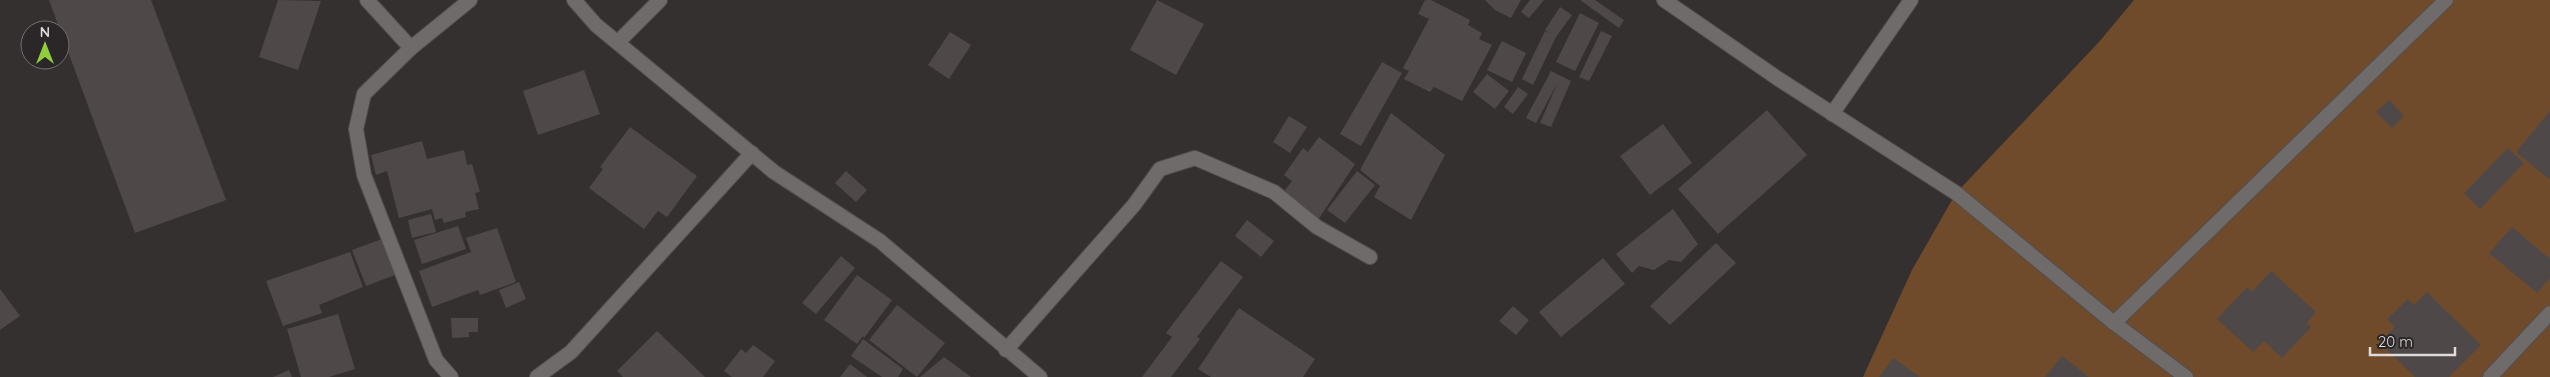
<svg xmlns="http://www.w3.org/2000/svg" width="2550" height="377" viewBox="0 0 2550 377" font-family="Quicksand,sans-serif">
<rect width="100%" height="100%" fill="#353030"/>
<path fill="#704b2b" d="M 2134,0 L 2550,0 L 2550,377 L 1863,377 L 1912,270 L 1956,193 L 2099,42 Z"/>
<g fill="#4e4948">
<path d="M 49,0 L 151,0 L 226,200 L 135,233 Z"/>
<path d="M 278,0 L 321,1 L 298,70 L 259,57 Z"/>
<path d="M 1157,0 L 1204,24 L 1176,75 L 1130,50 Z"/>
<path d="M 1425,0 L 1431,0 L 1470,20 L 1468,25 L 1482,33 L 1479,39 L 1492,45 L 1462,101 L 1434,87 L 1430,92 L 1404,79 L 1409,71 L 1403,68 L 1429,19 L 1418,14 Z"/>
<path d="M 1485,0 L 1521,0 L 1511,18 L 1495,10 Z"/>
<path d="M 1530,0 L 1544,0 L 1529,18 L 1521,12 Z"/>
<path d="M 1580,0 L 1595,0 L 1624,20 L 1619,28 Z"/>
<path d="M 1560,7 L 1572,15 L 1556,37 L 1533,85 L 1522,79 L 1545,31 L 1551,34 L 1545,30 Z"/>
<path d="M 1580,13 L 1599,23 L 1575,71 L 1556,62 Z"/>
<path d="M 1601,31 L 1612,36 L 1589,81 L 1579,77 Z"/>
<path d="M 950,32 L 971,45 L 949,79 L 928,65 Z"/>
<path d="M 1502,41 L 1526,53 L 1512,82 L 1487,70 Z"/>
<path d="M 1382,62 L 1402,73 L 1361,146 L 1340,134 Z"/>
<path d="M 584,70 L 600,114 L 538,135 L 523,91 Z"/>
<path d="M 1551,71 L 1571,81 L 1551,127 L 1540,123 L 1558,82 L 1536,123 L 1526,118 Z"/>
<path d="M 1487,74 L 1509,91 L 1495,109 L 1473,92 Z"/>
<path d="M 1518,87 L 1528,94 L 1513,114 L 1504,107 Z"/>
<path d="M 2389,100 L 2404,116 L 2392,128 L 2376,112 Z"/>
<path d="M 1767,110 L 1807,155 L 1718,234 L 1678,189 Z"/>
<path d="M 2550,111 L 2550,180 L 2516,152 Z"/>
<path d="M 1391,113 L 1445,155 L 1411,220 L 1374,197 L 1380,186 L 1360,170 Z"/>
<path d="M 1289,116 L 1307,127 L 1290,153 L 1273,142 Z"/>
<path d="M 1663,124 L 1692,163 L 1650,195 L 1620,156 Z"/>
<path d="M 630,127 L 697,176 L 667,217 L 658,211 L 644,229 L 589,188 L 603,169 L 600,167 Z"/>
<path d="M 1319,137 L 1355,164 L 1318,220 L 1282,194 L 1292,181 L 1284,175 L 1303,148 L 1308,152 Z"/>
<path d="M 422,141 L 427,159 L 464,150 L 467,165 L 472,164 L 480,192 L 475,193 L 479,209 L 465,212 L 466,217 L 444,223 L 442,218 L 435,220 L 432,209 L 399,218 L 387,171 L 376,175 L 371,155 Z"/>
<path d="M 2508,148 L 2524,163 L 2480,209 L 2464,193 Z"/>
<path d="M 846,171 L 867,190 L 856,202 L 835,183 Z"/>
<path d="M 1357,171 L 1375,185 L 1345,223 L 1327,210 Z"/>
<path d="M 1673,209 L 1698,244 L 1681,262 L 1669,260 L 1654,270 L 1639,266 L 1632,273 L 1616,254 Z"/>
<path d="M 431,214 L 436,232 L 412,238 L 408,220 Z"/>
<path d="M 1247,220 L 1274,241 L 1261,257 L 1235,236 Z"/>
<path d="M 458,226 L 466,249 L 422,264 L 414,240 Z"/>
<path d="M 2512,227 L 2550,259 L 2550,278 L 2537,293 L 2489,253 Z"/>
<path d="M 497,228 L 516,282 L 480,295 L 478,290 L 432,307 L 419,271 L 471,252 L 466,238 Z"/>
<path d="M 382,239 L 395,275 L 366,286 L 352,250 Z"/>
<path d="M 1716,243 L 1736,263 L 1670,325 L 1650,306 Z"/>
<path d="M 350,252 L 363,287 L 319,305 L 322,313 L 283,326 L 266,281 Z"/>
<path d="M 841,256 L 855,268 L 816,314 L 802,303 Z"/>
<path d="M 1603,258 L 1625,284 L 1561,337 L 1539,312 Z"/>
<path d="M 1221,261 L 1243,277 L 1197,337 L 1200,339 L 1171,377 L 1142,377 L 1172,337 L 1166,333 Z"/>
<path d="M 2271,271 L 2316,312 L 2307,323 L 2311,327 L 2282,358 L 2264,341 L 2253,352 L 2217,319 L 2247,287 L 2252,292 Z"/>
<path d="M 857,275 L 892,300 L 864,338 L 863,336 L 857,344 L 824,320 Z"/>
<path d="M 519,282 L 526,299 L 506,308 L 499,290 Z"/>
<path d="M 0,289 L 20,316 L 0,330 Z"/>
<path d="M 2427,292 L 2481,345 L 2449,377 L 2415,377 L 2380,343 L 2395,327 L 2387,319 L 2408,299 L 2414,305 Z"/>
<path d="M 897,305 L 945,343 L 917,377 L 869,340 Z"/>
<path d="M 1513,306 L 1529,320 L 1516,335 L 1499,321 Z"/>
<path d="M 1239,308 L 1315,359 L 1303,377 L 1211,377 L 1198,369 Z"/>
<path d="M 338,314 L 355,369 L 329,377 L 301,377 L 287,329 Z"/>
<path d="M 451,318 L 478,318 L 478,332 L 469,332 L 469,337 L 452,338 Z"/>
<path d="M 657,331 L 705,377 L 623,377 L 617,371 Z"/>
<path d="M 863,339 L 903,369 L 898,377 L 882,377 L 851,356 Z"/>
<path d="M 753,345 L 775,361 L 763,377 L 732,377 L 724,371 L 741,349 L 746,353 Z"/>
<path d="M 2062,356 L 2089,377 L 2045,377 Z"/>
<path d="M 944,357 L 971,377 L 920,377 Z"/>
<path d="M 1893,358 L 1920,377 L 1879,377 Z"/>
<path d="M 850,364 L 867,377 L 840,377 Z"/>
<path d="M 289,370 L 292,377 L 273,377 Z"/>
</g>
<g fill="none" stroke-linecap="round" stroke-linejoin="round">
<defs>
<g id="minor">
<path d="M 367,0 L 411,48"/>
<path d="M 574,0 L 596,25 L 774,172 L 880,241 L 1040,377"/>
<path d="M 1664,0 L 1777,78 L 1956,193 L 2114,323 L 2186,377"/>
<path d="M 618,42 L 660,0"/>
<path d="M 1832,114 L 1911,0"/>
<path d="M 2114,323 L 2446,0"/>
<path d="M 1006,350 L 1134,205 L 1160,169 L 1195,158 L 1274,192 L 1317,227 L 1370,257"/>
<path d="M 451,377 L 436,360 L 364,175 L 356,129 L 364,94 L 411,48 L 470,0"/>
<path d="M 537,377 L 571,352 L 752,153"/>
<path d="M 2490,377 L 2550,313"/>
</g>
</defs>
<use href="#minor" stroke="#524f4f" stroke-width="16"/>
<use href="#minor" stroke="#706b6b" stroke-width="14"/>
</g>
<g transform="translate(45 45)"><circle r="24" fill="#2b2627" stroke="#736e6f"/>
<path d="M0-4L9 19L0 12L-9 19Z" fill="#92cd3e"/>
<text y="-8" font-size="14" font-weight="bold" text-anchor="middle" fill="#dedbdb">N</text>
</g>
<path d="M2370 347v8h85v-8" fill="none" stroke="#dedbdb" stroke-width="2.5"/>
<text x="2378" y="347" font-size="15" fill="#dedbdb" stroke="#2b2627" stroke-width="4" paint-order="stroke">20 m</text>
</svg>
